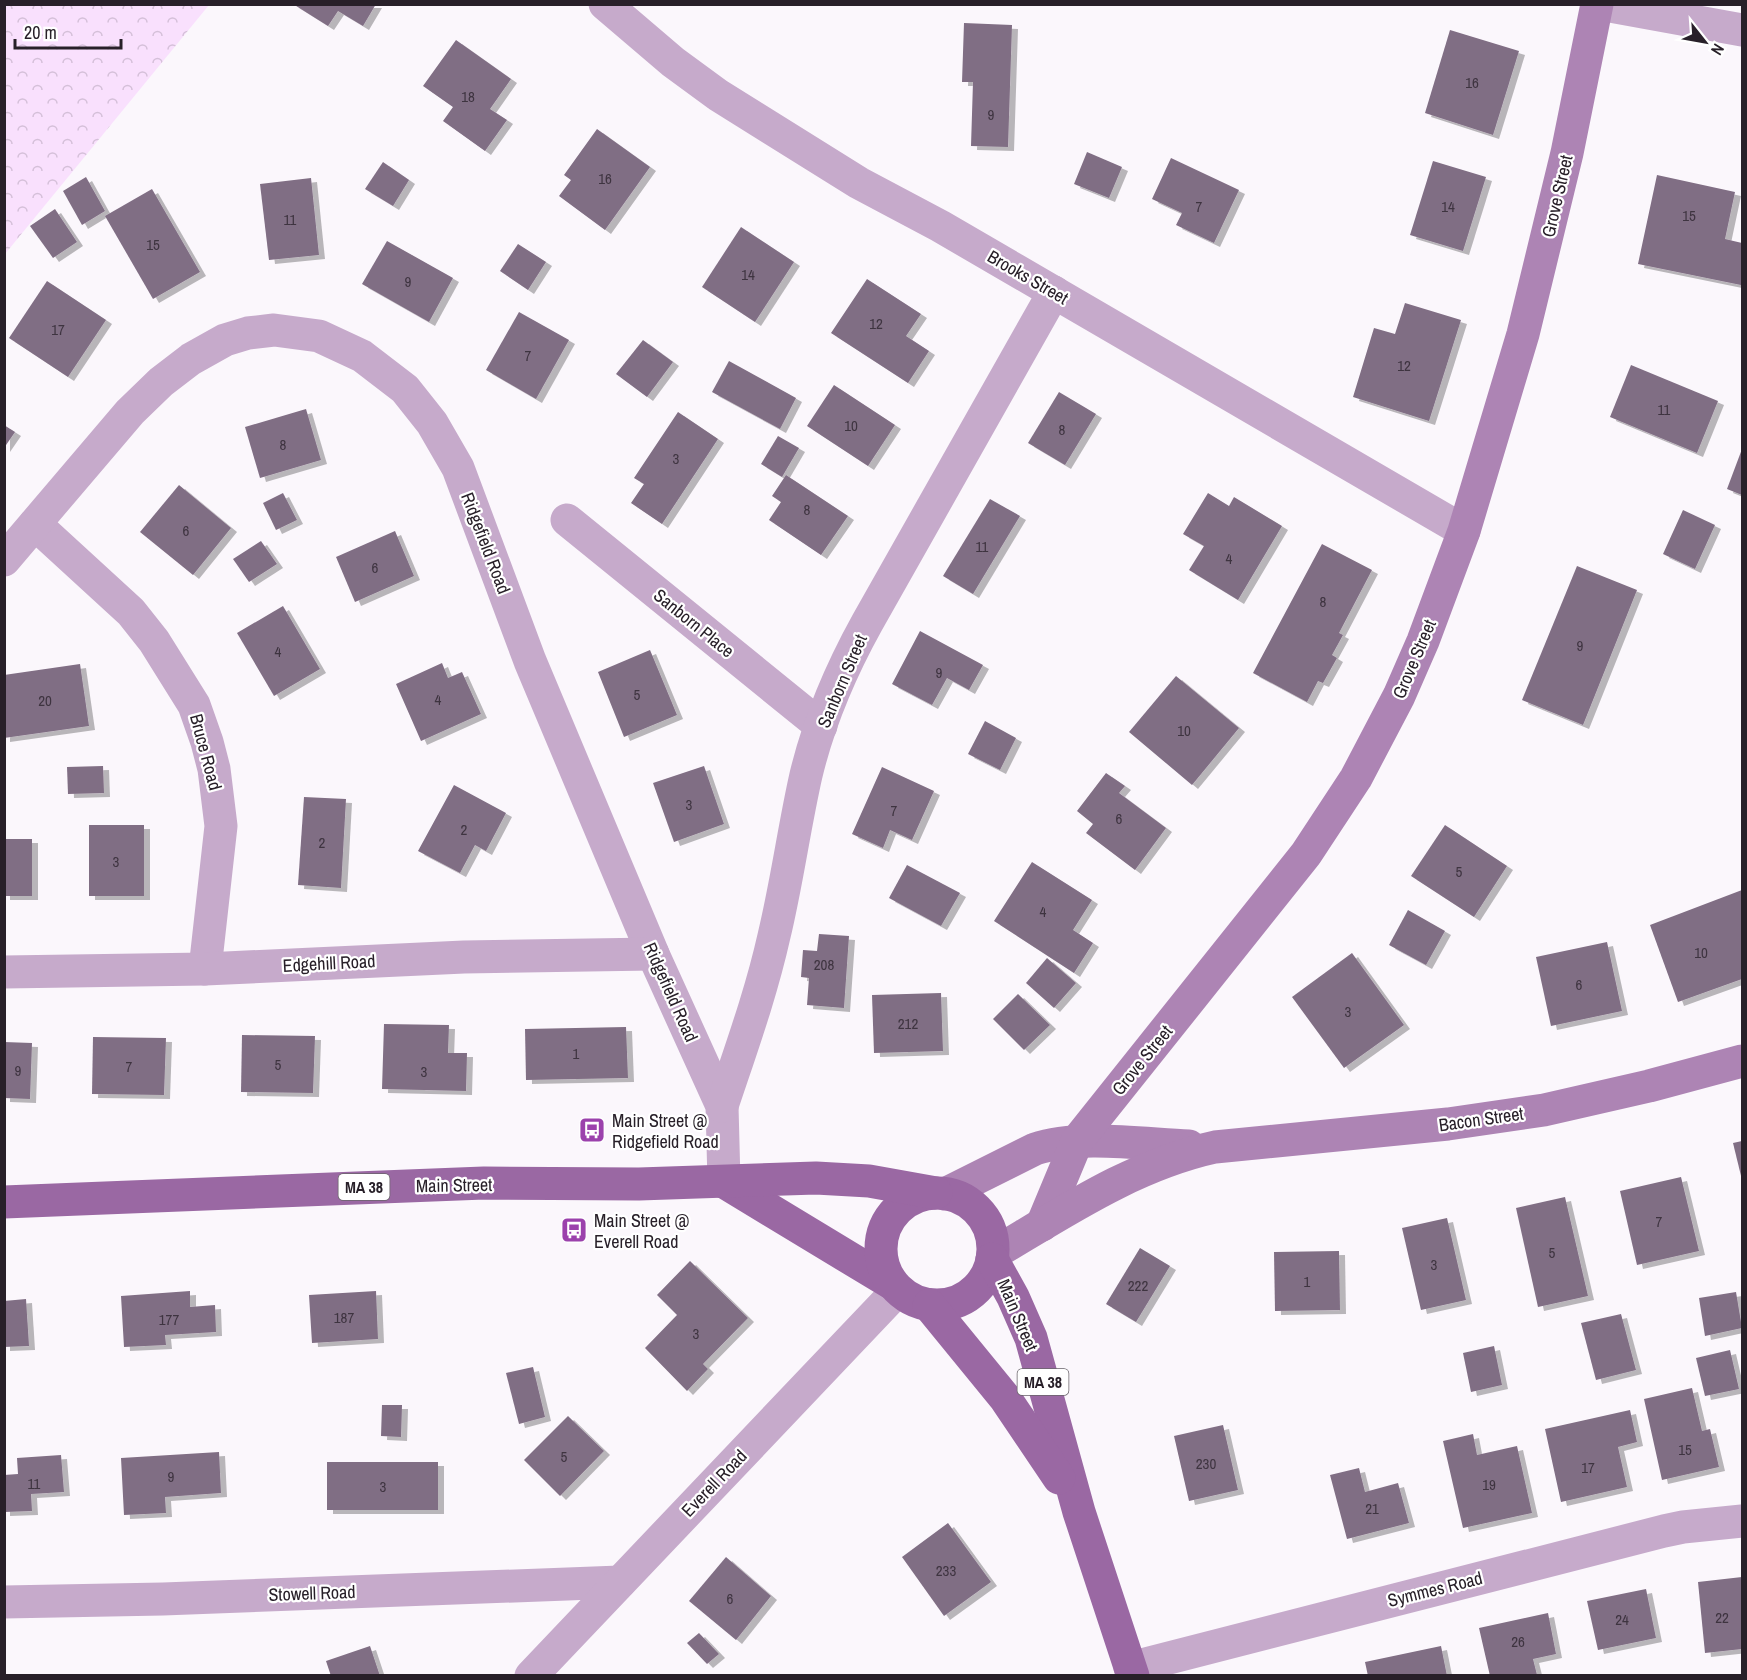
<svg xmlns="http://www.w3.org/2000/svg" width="1747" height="1680" viewBox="0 0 1747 1680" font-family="'Archivo Narrow',sans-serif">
<defs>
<pattern id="forest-crowns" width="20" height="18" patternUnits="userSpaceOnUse" patternTransform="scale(1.5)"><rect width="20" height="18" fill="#f9e0fd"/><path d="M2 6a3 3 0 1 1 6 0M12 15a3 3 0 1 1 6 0" fill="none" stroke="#d5c0d9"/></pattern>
<filter id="shadow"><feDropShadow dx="6" dy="4" stdDeviation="0" flood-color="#0004"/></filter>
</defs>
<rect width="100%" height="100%" fill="#fbf7fc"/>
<path fill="url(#forest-crowns)" d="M 5,4 L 209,5 L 5,254 L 4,5 Z"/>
<g fill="#806e84" filter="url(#shadow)">
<path d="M 293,4 L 376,4 L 363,26 L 338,11 L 328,26 Z"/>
<path d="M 964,23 L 1012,25 L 1008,147 L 971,146 L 973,82 L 962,82 Z"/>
<path d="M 1450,30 L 1519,51 L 1493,135 L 1425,113 Z"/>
<path d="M 456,40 L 511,79 L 490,109 L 507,120 L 485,151 L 443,121 L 453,107 L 423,86 Z"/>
<path d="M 597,129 L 650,167 L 605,230 L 559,196 L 571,180 L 564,175 Z"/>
<path d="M 1087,152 L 1122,167 L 1109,198 L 1074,184 Z"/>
<path d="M 1171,158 L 1239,190 L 1214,243 L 1176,225 L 1182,213 L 1152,199 Z"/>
<path d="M 1433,161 L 1486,177 L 1463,251 L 1410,235 Z"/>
<path d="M 383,162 L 409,180 L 393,206 L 365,189 Z"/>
<path d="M 1657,175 L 1735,192 L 1725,239 L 1742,243 L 1741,285 L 1638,264 Z"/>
<path d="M 86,177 L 105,211 L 82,225 L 63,191 Z"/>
<path d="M 311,178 L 319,255 L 269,260 L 260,184 Z"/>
<path d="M 152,189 L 200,272 L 153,299 L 105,216 Z"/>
<path d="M 55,209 L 77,242 L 53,258 L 30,226 Z"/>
<path d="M 741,227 L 794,262 L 755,322 L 702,287 Z"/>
<path d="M 387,241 L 453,278 L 429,322 L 362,284 Z"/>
<path d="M 518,244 L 546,262 L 528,290 L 500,271 Z"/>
<path d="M 867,279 L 921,314 L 906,336 L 929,351 L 908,383 L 831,333 Z"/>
<path d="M 47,281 L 106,320 L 68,377 L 9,338 Z"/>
<path d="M 1405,303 L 1461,320 L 1429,421 L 1353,397 L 1374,328 L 1395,334 Z"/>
<path d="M 519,312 L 569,340 L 536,399 L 486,370 Z"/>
<path d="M 643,340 L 673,362 L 647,397 L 616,374 Z"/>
<path d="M 729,361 L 796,398 L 780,429 L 712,392 Z"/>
<path d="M 1631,365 L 1718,401 L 1697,453 L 1610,417 Z"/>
<path d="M 834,385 L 895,425 L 868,466 L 807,426 Z"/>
<path d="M 1059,392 L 1096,414 L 1065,465 L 1028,443 Z"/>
<path d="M 306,409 L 321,460 L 260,478 L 245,427 Z"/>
<path d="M 678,412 L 718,439 L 662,524 L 631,503 L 644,484 L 634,478 Z"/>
<path d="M 4,425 L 15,432 L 4,448 Z"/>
<path d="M 778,436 L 799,448 L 782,477 L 761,464 Z"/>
<path d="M 1742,449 L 1742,495 L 1727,489 Z"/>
<path d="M 786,475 L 848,516 L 821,555 L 769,520 L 781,502 L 772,496 Z"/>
<path d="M 179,485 L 231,528 L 193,575 L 140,532 Z"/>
<path d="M 283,493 L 297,520 L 276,530 L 263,503 Z"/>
<path d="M 1208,493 L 1229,506 L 1234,497 L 1282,526 L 1238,600 L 1189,570 L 1204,546 L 1183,534 Z"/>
<path d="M 990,499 L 1020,516 L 973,594 L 943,576 Z"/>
<path d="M 1683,510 L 1715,525 L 1695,569 L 1663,554 Z"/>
<path d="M 395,531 L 414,576 L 355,602 L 336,557 Z"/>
<path d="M 261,541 L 277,564 L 249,582 L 233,559 Z"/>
<path d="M 1322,544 L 1372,570 L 1339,633 L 1343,635 L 1332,655 L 1337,658 L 1323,683 L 1318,681 L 1307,702 L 1253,673 Z"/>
<path d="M 1577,566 L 1637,590 L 1583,725 L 1522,700 Z"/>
<path d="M 283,606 L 320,669 L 274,696 L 237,633 Z"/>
<path d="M 920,631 L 983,665 L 969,690 L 947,678 L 932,705 L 892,684 Z"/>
<path d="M 650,650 L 677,715 L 624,737 L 598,672 Z"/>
<path d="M 442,663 L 448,678 L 462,672 L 481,714 L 421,741 L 396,684 Z"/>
<path d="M 80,664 L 89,726 L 4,738 L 4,675 Z"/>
<path d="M 1176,676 L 1239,728 L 1192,785 L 1129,732 Z"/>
<path d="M 985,721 L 1016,738 L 1000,770 L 968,754 Z"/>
<path d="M 103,766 L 104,793 L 68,794 L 67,767 Z"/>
<path d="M 704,766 L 724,824 L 674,842 L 653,783 Z"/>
<path d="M 882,767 L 934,791 L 912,840 L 890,830 L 883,848 L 852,834 Z"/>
<path d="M 1106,773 L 1125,786 L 1119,793 L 1166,828 L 1135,870 L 1086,833 L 1093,824 L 1077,811 Z"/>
<path d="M 454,785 L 506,813 L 486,851 L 475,845 L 460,873 L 418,851 Z"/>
<path d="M 304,797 L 346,799 L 341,888 L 298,885 Z"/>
<rect x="89" y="825" width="55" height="71"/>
<path d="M 1445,825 L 1507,866 L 1474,917 L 1411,876 Z"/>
<rect x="4" y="839" width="28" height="57"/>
<path d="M 1032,862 L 1092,900 L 1073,930 L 1093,943 L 1074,973 L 994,921 Z"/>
<path d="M 907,865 L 960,893 L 941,926 L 889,898 Z"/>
<path d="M 1742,890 L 1742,979 L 1678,1002 L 1650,925 Z"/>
<path d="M 1408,910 L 1445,931 L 1426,965 L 1389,945 Z"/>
<path d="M 819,934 L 849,936 L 844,1008 L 807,1005 L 809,978 L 801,977 L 803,950 L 817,951 Z"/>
<path d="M 1607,942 L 1622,1011 L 1551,1026 L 1536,957 Z"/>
<path d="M 1352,953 L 1404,1025 L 1344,1068 L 1292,997 Z"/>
<path d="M 1047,958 L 1076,983 L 1054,1008 L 1026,983 Z"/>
<path d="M 941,993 L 943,1051 L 874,1053 L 872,995 Z"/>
<path d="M 1018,994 L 1050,1025 L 1024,1050 L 993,1019 Z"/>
<path d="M 384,1024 L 449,1025 L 448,1053 L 467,1053 L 466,1091 L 382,1089 Z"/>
<path d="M 626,1027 L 628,1078 L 526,1080 L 525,1029 Z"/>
<path d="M 242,1035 L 315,1036 L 313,1093 L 241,1092 Z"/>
<path d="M 93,1037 L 166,1038 L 164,1095 L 92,1094 Z"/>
<path d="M 4,1042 L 32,1043 L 30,1099 L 4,1098 Z"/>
<path d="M 1742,1141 L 1742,1180 L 1733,1143 Z"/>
<path d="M 1681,1177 L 1699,1251 L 1637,1265 L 1620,1191 Z"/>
<path d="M 1565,1197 L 1588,1296 L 1538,1307 L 1516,1208 Z"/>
<path d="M 1447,1218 L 1466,1300 L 1421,1310 L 1402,1228 Z"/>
<path d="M 1140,1248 L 1170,1266 L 1136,1322 L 1106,1304 Z"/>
<path d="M 1339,1251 L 1340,1310 L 1275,1311 L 1274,1252 Z"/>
<path d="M 690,1261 L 748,1318 L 703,1364 L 708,1369 L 687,1391 L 645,1348 L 677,1315 L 657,1295 Z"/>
<path d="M 190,1291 L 190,1307 L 215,1305 L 216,1332 L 165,1335 L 166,1345 L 124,1347 L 121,1296 Z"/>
<path d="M 376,1291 L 378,1339 L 312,1343 L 309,1295 Z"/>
<path d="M 1736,1292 L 1742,1328 L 1705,1336 L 1699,1298 Z"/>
<path d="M 26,1299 L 29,1346 L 4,1347 L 4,1301 Z"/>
<path d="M 1621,1314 L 1636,1370 L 1596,1380 L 1581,1323 Z"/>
<path d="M 1494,1346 L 1502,1385 L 1471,1392 L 1463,1353 Z"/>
<path d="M 1730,1350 L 1739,1389 L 1705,1396 L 1696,1358 Z"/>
<path d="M 533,1367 L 545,1417 L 519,1424 L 506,1373 Z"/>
<path d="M 1692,1388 L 1702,1431 L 1710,1429 L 1719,1467 L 1662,1480 L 1644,1399 Z"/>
<path d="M 382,1405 L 402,1405 L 401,1437 L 381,1436 Z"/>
<path d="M 1630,1410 L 1637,1442 L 1618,1447 L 1627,1487 L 1561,1502 L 1545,1429 Z"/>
<path d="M 568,1416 L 604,1451 L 560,1496 L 524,1460 Z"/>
<path d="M 1223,1425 L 1238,1490 L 1189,1501 L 1174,1436 Z"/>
<path d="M 1473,1434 L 1477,1455 L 1517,1446 L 1532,1513 L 1463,1528 L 1443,1441 Z"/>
<path d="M 219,1452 L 221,1493 L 165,1497 L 166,1513 L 124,1515 L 121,1458 Z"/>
<path d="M 61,1455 L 64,1492 L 31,1494 L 32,1511 L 4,1512 L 4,1475 L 18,1474 L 17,1458 Z"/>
<rect x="327" y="1462" width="111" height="48"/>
<path d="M 1359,1468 L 1365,1492 L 1398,1483 L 1409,1523 L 1347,1539 L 1330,1475 Z"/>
<path d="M 948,1523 L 991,1582 L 944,1616 L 902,1557 Z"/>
<path d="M 726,1557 L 771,1596 L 736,1640 L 689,1601 Z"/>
<path d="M 1742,1577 L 1742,1649 L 1705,1653 L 1698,1582 Z"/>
<path d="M 1646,1589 L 1656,1638 L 1598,1650 L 1587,1601 Z"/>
<path d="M 1548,1613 L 1556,1654 L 1533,1659 L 1537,1675 L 1490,1676 L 1479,1628 Z"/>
<path d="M 699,1633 L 719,1654 L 707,1664 L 687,1643 Z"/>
<path d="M 370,1646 L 380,1676 L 331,1676 L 326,1661 Z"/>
<path d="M 1441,1646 L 1447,1676 L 1368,1676 L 1365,1662 Z"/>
</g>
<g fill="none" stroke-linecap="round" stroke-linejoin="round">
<g stroke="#c6aacb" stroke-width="33">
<path d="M 605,4 L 673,62 L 718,95 L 859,183 L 940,226 L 1464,531"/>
<path d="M 1599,4 L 1742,30"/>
<path d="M 567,520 L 821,726"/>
<path d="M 35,524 L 131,612 L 154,641 L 194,705 L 207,742 L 214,769 L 221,826 L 205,969"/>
<path d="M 4,560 L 130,412 L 161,382 L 191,359 L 225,340 L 248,333 L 274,330 L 319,336 L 362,356 L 405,389 L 432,423 L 458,468 L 530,661 L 653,954 L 722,1106 L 724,1182"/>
<path d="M 4,972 L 205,969 L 464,957 L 653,954"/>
<path d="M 722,1106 C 741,1049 761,994 774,936 C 787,882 794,828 806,775 C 819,721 841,670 867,623 L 1054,292"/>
<path d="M 4,1602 L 163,1599 L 620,1582"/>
<path d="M 1130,1668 L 1664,1531 L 1683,1527 L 1742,1521"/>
<path d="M 531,1676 L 898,1290"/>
</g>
<g stroke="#ad84b4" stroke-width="33">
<path d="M 945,1194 L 1035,1149 C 1078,1134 1143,1144 1189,1146"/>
<path d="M 1042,1225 L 1077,1141 L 1306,854 L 1356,778 L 1399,696 L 1423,641 L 1464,531 L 1523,334 L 1567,153 L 1597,4"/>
<path d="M 993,1254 C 1064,1212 1133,1165 1215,1147 L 1448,1124 L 1544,1110 L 1649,1086 L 1742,1061"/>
</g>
<g stroke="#9a68a3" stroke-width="33">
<path d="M 724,1182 L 891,1283"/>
<circle cx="937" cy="1249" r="56"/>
<path d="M 4,1202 L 484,1183 L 639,1184 L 816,1178 L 869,1181 L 936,1193"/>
<path d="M 992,1259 L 1013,1297 L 1031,1338 L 1079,1512 L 1133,1676"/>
<path d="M 929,1305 L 1005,1398 L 1059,1478"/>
</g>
</g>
<defs>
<symbol id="bus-square" viewBox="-11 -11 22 22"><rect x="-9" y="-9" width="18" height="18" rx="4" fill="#9b41ac" stroke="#fff"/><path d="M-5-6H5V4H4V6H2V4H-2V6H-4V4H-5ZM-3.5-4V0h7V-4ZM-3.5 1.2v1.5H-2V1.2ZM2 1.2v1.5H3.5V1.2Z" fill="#fff"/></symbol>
</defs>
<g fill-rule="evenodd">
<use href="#bus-square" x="577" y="1115" width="30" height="30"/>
<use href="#bus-square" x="559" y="1215" width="30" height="30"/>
</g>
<g text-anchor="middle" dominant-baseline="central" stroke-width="4.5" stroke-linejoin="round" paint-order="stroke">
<g font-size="15" fill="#3e3440">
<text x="1472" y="82">16</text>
<text x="468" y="96">18</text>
<text x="991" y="114">9</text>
<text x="605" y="178">16</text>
<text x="1199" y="206">7</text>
<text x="1448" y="206">14</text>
<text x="1689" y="215">15</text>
<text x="290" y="219">11</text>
<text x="153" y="244">15</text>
<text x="748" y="274">14</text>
<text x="408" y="281">9</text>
<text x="876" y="323">12</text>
<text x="58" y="329">17</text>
<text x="528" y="355">7</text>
<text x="1404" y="365">12</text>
<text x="1664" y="409">11</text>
<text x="851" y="425">10</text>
<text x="1062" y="429">8</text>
<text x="283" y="444">8</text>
<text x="676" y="458">3</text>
<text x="807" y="509">8</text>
<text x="186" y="530">6</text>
<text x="982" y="546">11</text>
<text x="1229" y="558">4</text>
<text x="375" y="567">6</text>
<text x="1323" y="601">8</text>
<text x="1580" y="645">9</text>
<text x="278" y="651">4</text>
<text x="939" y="672">9</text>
<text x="637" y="694">5</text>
<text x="438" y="699">4</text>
<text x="45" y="700">20</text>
<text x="1184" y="730">10</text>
<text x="689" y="804">3</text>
<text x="894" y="810">7</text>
<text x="1119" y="818">6</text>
<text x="464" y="829">2</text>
<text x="322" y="842">2</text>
<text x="116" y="861">3</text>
<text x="1459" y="871">5</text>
<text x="1043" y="911">4</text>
<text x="1701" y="952">10</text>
<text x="824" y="964">208</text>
<text x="1579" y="984">6</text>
<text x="1348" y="1011">3</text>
<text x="908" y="1023">212</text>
<text x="576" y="1053">1</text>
<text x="278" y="1064">5</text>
<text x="129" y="1066">7</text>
<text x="18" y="1070">9</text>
<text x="424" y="1071">3</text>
<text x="1659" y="1221">7</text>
<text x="1552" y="1252">5</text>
<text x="1434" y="1264">3</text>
<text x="1307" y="1281">1</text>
<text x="1138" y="1285">222</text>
<text x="344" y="1317">187</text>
<text x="169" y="1319">177</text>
<text x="696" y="1333">3</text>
<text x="1685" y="1449">15</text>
<text x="564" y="1456">5</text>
<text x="1206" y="1463">230</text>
<text x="1588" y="1467">17</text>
<text x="171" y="1476">9</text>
<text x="34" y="1483">11</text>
<text x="1489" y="1484">19</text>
<text x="383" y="1486">3</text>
<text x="1372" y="1508">21</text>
<text x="946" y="1570">233</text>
<text x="730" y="1598">6</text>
<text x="1722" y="1617">22</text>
<text x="1622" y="1619">24</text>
<text x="1518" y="1641">26</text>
</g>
<g fill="#fff" stroke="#686369" stroke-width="1.5">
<rect x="338.5" y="1174" width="51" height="26" rx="4.5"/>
<rect x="1017.5" y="1369" width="51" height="26" rx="4.5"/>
</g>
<g font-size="16" font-weight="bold" fill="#282029">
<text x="364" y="1187">MA 38</text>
<text x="1043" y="1382">MA 38</text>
</g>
<g font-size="18" fill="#282029" stroke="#fff">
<text transform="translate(1557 196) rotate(-77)">Grove Street</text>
<text transform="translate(1028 277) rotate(30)">Brooks Street</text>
<text transform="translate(486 543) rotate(69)">Ridgefield Road</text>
<text transform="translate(694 623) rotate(39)">Sanborn Place</text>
<text transform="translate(1414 659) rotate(-67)">Grove Street</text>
<text transform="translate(842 681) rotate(-67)">Sanborn Street</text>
<text transform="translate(206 752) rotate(75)">Bruce Road</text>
<text transform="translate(329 963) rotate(-3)">Edgehill Road</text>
<text transform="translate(671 992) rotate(66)">Ridgefield Road</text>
<text transform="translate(1142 1060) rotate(-51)">Grove Street</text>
<text transform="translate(1481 1119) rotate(-8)">Bacon Street</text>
<text transform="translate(454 1185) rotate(-1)">Main Street</text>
<text transform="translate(1018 1315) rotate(67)">Main Street</text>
<text transform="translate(714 1483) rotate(-46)">Everell Road</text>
<text transform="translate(1435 1589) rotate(-14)">Symmes Road</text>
<text transform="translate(312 1593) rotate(-2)">Stowell Road</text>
</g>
<g font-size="18" fill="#282029" stroke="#fff" text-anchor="start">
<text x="612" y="1120">Main Street @<tspan x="612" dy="21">Ridgefield Road</tspan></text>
<text x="594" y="1220">Main Street @<tspan x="594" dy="21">Everell Road</tspan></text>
</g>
</g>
<rect width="1747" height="1680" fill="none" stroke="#282029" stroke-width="12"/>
<g transform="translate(1705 42) rotate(121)" stroke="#ffffff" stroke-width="4.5" paint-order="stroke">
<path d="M0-4.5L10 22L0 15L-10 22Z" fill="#282029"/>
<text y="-9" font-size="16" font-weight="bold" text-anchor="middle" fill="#282029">N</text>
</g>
<path d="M15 39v9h106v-9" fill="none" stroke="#282029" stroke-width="3"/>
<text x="24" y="39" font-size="18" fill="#282029" stroke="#ffffff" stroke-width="4.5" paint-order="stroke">20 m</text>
</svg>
